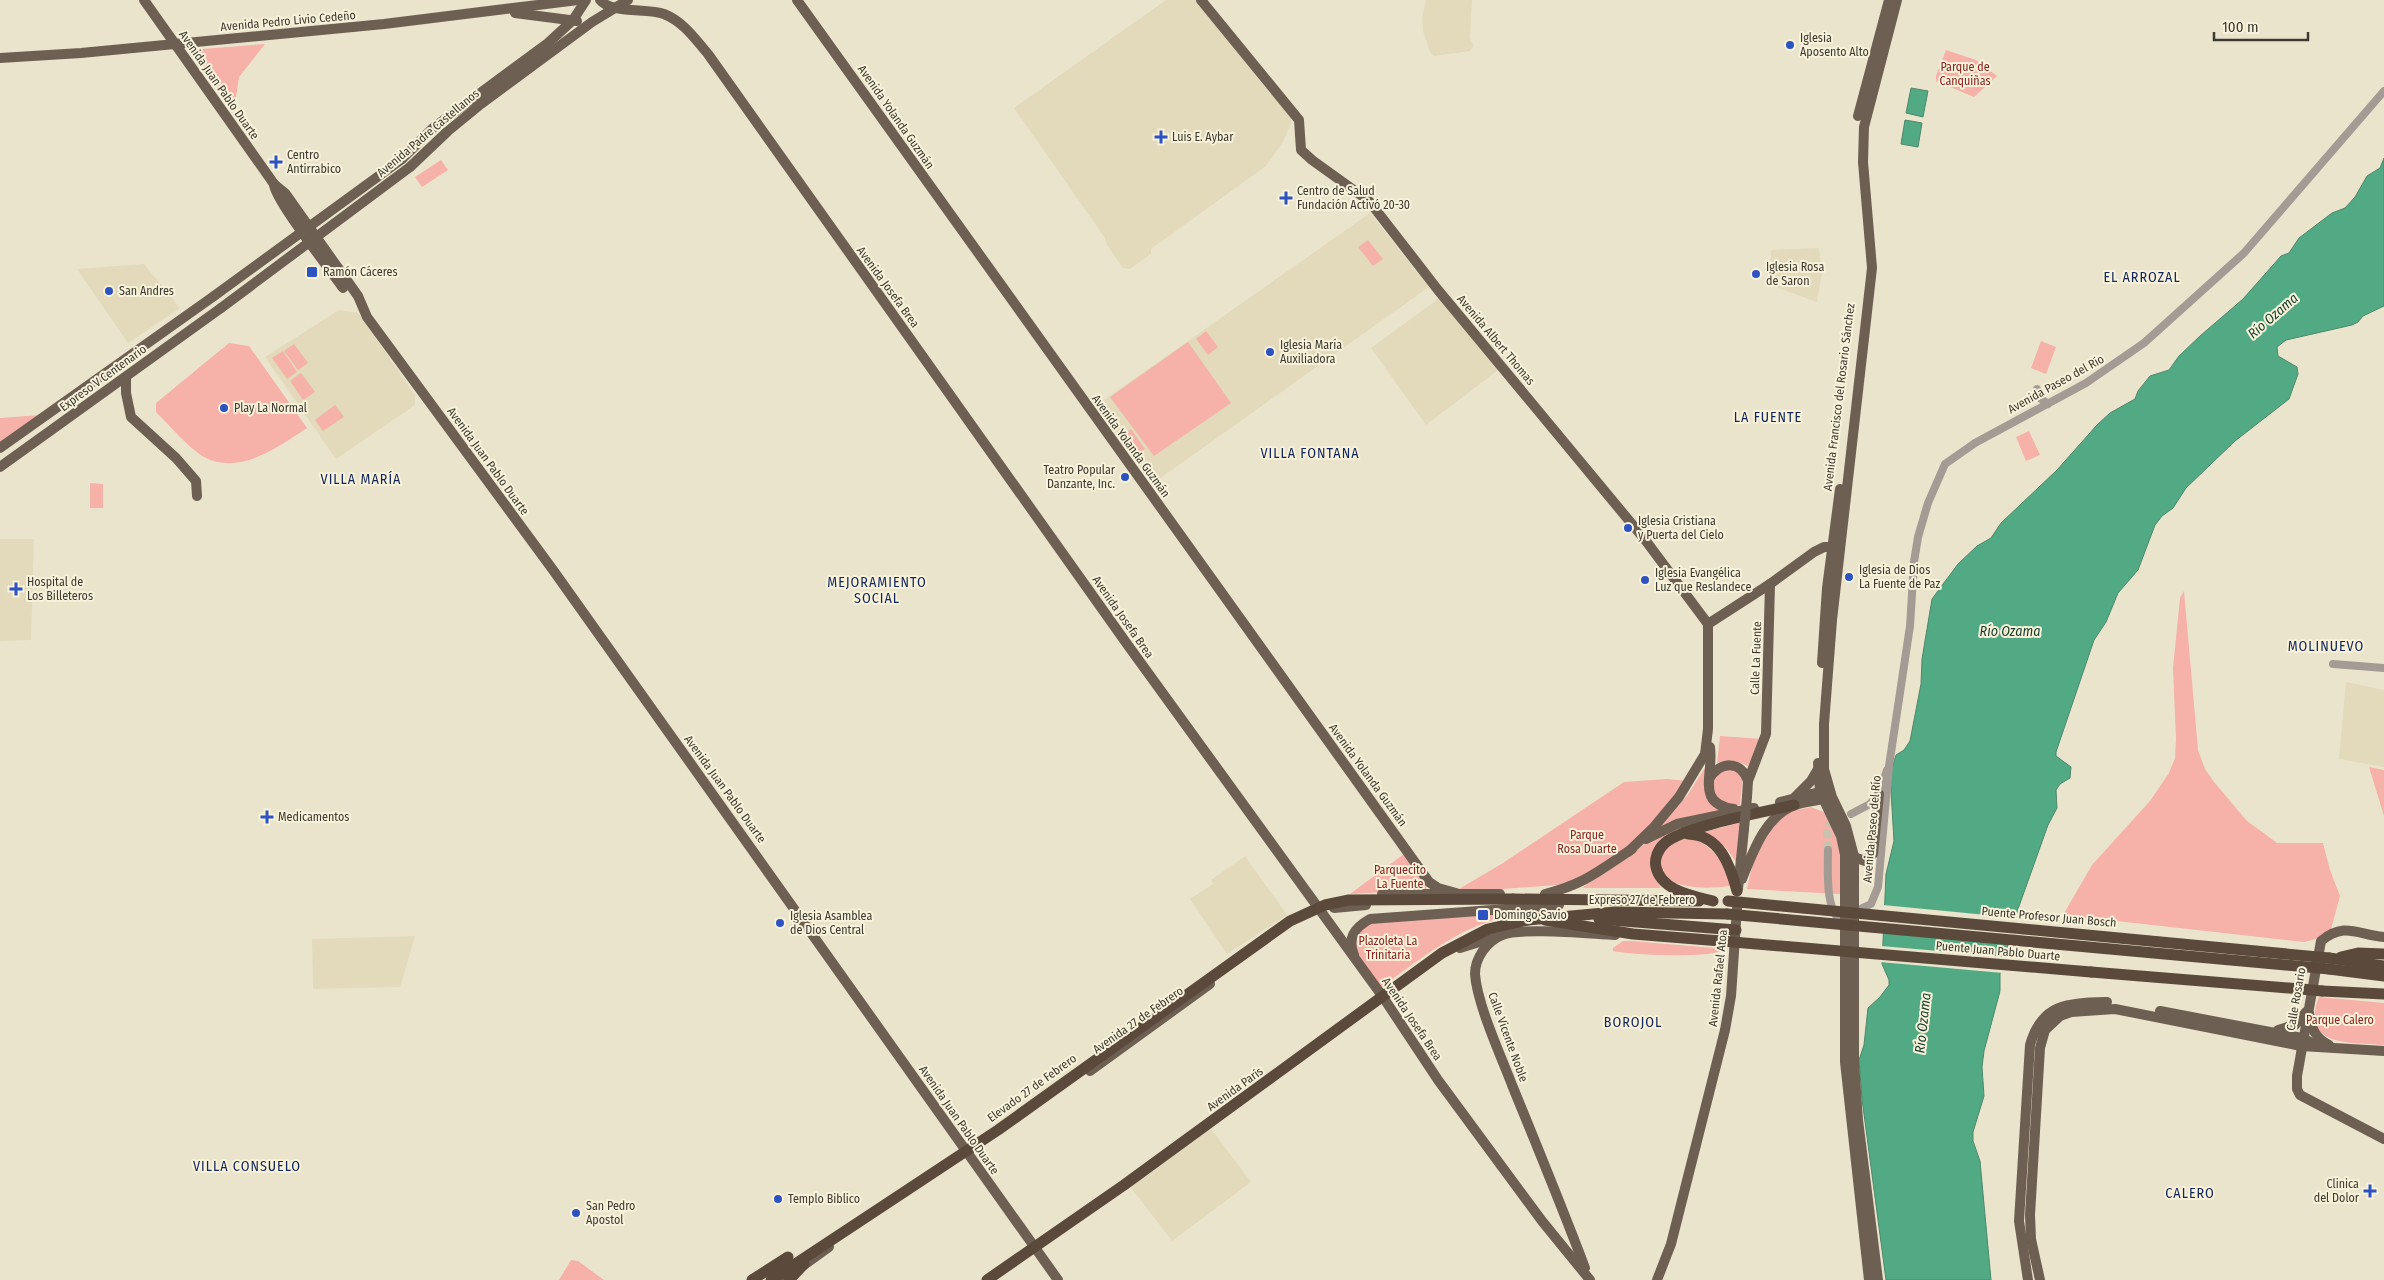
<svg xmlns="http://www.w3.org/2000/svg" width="2384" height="1280" viewBox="0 0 2384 1280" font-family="'Fira Sans Condensed',sans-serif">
<rect width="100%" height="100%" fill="#ebe4cd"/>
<g fill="#e2dabb">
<path d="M 1166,0 L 1198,0 L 1291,118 L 1291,123 L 1283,142 L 1266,166 L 1151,249 L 1151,254 L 1130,269 L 1123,268 L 1107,245 L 1105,238 L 1014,108 Z"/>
<path d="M 1426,0 L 1472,0 L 1470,38 L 1474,46 L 1470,51 L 1434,56 L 1430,52 L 1423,31 L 1422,18 Z"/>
<path d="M 1370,213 L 1429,287 L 1152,484 L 1097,405 Z"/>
<path d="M 1819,248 L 1822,273 L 1817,302 L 1770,285 L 1771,250 Z"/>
<path d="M 144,264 L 180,308 L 128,343 L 77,269 Z"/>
<path d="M 1445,294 L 1502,367 L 1426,425 L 1371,348 Z"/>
<path d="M 339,310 L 358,313 L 415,395 L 415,405 L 336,459 L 265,357 Z"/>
<path d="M 0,539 L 34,539 L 31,640 L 0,641 Z"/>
<path d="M 2346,682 L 2384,690 L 2384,767 L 2339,759 Z"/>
<path d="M 1245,856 L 1287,915 L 1227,954 L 1190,899 L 1213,884 L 1211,880 Z"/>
<path d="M 415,936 L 400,987 L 313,989 L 312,939 Z"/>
<path d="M 1209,1126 L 1251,1182 L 1172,1241 L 1130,1186 Z"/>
</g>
<g fill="#f6b1a9">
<path d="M 265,44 L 239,77 L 234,110 L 196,59 L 198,52 L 202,49 Z"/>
<path d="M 1946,50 L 1976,60 L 1997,76 L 1974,97 L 1936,81 L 1936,76 Z"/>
<path d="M 441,160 L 448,170 L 422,187 L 415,177 Z"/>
<path d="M 1368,240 L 1383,259 L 1373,266 L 1358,247 Z"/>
<path d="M 1206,331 L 1218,347 L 1208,355 L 1196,339 Z"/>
<path d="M 2041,341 L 2056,347 L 2046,374 L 2031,368 Z"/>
<path d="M 1188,342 L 1231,403 L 1154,456 L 1110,397 Z"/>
<path d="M 229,343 L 249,346 L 307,428 C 278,447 239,476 204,457 C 191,450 168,424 156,412 L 156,403 Z"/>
<path d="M 294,344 L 308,363 L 298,370 L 284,351 Z"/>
<path d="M 283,351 L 297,372 L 287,379 L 272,358 Z"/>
<path d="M 301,373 L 315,392 L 303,400 L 290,381 Z"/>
<path d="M 335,405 L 344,417 L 323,431 L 315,420 Z"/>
<path d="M 41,415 L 0,444 L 0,418 Z"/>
<path d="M 1131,429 L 1145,449 L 1135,456 L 1121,436 Z"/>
<path d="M 2029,431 L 2040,455 L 2026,461 L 2016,437 Z"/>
<path d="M 90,483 L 103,484 L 103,508 L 90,508 Z"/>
<path d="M 2184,591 L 2198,750 L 2205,769 L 2214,782 L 2247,821 L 2265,834 L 2277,843 L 2323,843 L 2330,870 L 2340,896 L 2331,929 L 2316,939 L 2304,942 L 2063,915 L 2092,865 L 2150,801 L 2169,773 L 2175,758 L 2176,739 L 2173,668 L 2180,598 Z"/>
<path d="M 1720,736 L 1762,739 L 1748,766 C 1737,761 1729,759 1717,763 Z"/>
<path d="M 1708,763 L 1706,785 L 1721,811 L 1653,831 L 1687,796 Z"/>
<path d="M 2369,767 L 2384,770 L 2384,816 Z"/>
<path d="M 1730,768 L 1743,774 L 1740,805 L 1728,805 L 1713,796 L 1712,778 Z"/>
<path d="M 1667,779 L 1687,781 L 1652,825 L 1606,864 L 1570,884 L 1489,890 L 1459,889 L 1503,863 L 1624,782 Z"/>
<path d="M 1811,807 L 1826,813 L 1840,841 L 1840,894 L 1747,889 C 1752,865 1761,828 1785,814 C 1793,810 1803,809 1811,807 Z"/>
<path d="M 1733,815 L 1656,845 C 1646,861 1652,873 1661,888 L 1582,888 L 1654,837 L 1671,830 Z"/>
<path d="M 1742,822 L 1738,866 C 1727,847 1722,841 1701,833 Z"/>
<path d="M 1693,838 C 1711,846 1730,865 1730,886 C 1707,889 1683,889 1663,877 L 1659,861 L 1665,847 L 1681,839 Z"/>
<path d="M 1404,854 L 1426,885 L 1426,890 L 1350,894 Z"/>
<path d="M 1546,910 L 1546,912 C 1529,914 1510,915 1493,920 C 1451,933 1415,963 1380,988 C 1372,978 1348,951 1355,936 C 1358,931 1365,927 1370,923 Z"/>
<path d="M 1623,941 L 1631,941 L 1726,949 C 1713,959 1632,955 1613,951 L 1613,948 Z"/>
<path d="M 2319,997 L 2384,1003 L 2384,1045 C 2351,1042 2299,1047 2319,997 Z"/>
<path d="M 571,1260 L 578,1261 L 604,1280 L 559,1280 Z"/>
</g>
<g fill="#52aa84" stroke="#4c886b">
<path d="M 1911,88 L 1928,91 L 1923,117 L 1906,113 Z"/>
<path d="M 1905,120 L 1922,123 L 1918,147 L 1901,144 Z"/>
<path d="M 2384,158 L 2384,306 L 2363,316 L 2358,322 L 2352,325 L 2286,340 L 2277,347 L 2278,356 L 2297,367 L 2298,374 L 2289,399 L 2235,441 L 2186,488 L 2173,508 L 2162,516 L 2155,525 L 2138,570 L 2118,593 L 2106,622 L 2094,640 L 2056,752 L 2056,756 L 2071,767 L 2070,778 L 2060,784 L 2056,790 L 2057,808 L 2048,825 L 2018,909 L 2000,974 L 2000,991 L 1984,1051 L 1982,1067 L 1984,1096 L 1973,1132 L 1973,1141 L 1980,1161 L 1991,1280 L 1886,1280 L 1862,1099 L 1859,1060 L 1864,1045 L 1868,1008 L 1880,997 L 1889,985 L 1889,980 L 1882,964 L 1886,874 L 1894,841 L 1890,775 L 1896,755 L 1904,750 L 1910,741 L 1921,684 L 1922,659 L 1932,599 L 1958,564 L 1977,546 L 1991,538 L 2001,523 L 2057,470 L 2097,425 L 2110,413 L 2135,399 L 2138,391 L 2150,376 L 2169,370 L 2179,356 L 2200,336 L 2243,299 L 2281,256 L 2289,253 L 2299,238 L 2332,213 L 2345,208 L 2355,197 L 2367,176 L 2380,168 Z"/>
</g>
<g fill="#ebe4cd">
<path d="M 1883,905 L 2018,918 L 2011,944 L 1882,932 Z"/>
<path d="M 1881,946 L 2008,957 L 2003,973 L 1880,962 Z"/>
</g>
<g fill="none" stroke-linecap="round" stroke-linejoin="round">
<path stroke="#c8c2ae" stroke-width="8" stroke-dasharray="8 4" stroke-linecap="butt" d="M 1828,850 C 1827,838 1824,824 1837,818"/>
<g stroke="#a49b94" stroke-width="8">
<path d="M 2037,389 L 2040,398 L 2048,404"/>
<path d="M 2333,664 L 2384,668"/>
<path d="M 1851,814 L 1870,804 L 1879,794 L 1887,770"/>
<path d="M 1828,850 C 1828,870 1824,916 1846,924"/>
<path d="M 1856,911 L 1871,904 L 1878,887 L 1889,766 L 1910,626 L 1914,562 L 1918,537 L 1928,503 L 1945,464 L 1975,443 L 2086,383 L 2144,343 L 2244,253 L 2384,91"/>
</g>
<g stroke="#6e5f53" stroke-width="10">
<path d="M 144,0 L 274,184 L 285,193 L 358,296 L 367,317 L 553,570 L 1058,1280"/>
<path d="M 600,0 C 611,14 647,8 664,14 C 684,22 695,39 708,54 L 1127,644 L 1383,997 L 1438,1080 L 1542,1221 L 1590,1280"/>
<path d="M 797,0 L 1429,882 L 1438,888 L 1456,893"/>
<path d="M 1201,0 L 1299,120 L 1301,150 L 1312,160 L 1369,201 L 1438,290 L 1646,541 L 1708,624 L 1708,729 L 1705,754 L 1679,797 L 1654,827 L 1628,852"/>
<path d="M 515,13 L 577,21"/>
<path d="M 0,58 L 81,53 L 384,24 L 578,0"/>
<path d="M 1858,116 L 1889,0"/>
<path d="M 402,159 L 433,128 L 548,43 L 573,20 L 586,0"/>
<path d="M 410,167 L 448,131 L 481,104 L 592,22 L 628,0"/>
<path d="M 274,184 C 272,196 332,272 343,288"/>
<path d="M 126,377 L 126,393 L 131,417 L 176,458 L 196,481 L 197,496"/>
<path d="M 0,448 L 214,296"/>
<path d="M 0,467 L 221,308"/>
<path d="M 1708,624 L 1770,584 L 1814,552 L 1824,547 L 1838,547"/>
<path d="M 1822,663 L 1827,588 L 1840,489"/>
<path d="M 1710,747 C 1714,774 1695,804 1734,809"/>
<path d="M 1818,763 L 1820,792 L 1841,836 L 1845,855 L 1845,1062 L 1869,1280"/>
<path d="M 1709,779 C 1720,761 1741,760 1748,781"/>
<path d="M 1747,797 L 1748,781 L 1766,734 L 1770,584"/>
<path d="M 1795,797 L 1811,781 L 1818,769"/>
<path d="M 1780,802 L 1827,790"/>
<path d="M 1646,839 L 1677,824 L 1754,808"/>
<path d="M 1848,855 L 1865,861 L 1873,854 L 1879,794"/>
<path d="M 1742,879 C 1753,852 1765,816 1795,805 C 1805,801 1818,801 1829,798"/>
<path d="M 1738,889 L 1744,829"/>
<path d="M 1382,894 L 1500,894"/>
<path d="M 1545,894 C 1585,884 1600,870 1632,849"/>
<path d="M 1334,908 L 1366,905"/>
<path d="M 2384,937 C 2358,935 2345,921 2321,941 L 2297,1076 L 2297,1089 L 2300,1095 L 2384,1139"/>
<path d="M 1460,948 L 1502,935"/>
<path d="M 1354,955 C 1347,938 1354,928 1370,919 L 1559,905"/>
<path d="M 2160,1011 L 2302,1038 L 2316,1045"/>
<path d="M 2309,1013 C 2311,1028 2315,1038 2329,1045"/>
<path d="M 2278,1030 L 2295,1025 L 2306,1012"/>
<path d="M 1090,1071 L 1210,984"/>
<path d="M 1585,1268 C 1562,1207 1537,1146 1512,1085 C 1501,1056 1477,1004 1475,974 C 1475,958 1487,941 1502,935 C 1521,927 1591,934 1615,935"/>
<path d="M 783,1280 L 829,1247"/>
<path d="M 1657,1280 L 1671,1244 L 1725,1030 L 1731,996 L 1737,908"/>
<path d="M 1878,1280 L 1858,1120 L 1854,1062 L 1854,856 L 1846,826 L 1832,797 L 1824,769 L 1824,724 L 1832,620 L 1872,268 L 1863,162 L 1864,127 L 1897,0"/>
<path d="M 2028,1280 L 2019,1221 L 2030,1045 C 2042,1003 2068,1003 2107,1002"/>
<path d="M 2040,1280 L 2031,1239 L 2030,1215 L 2040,1048 L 2045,1030 L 2060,1016 L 2071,1012 L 2115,1009 L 2301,1046 L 2384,1051"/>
</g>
<g stroke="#5b4a3c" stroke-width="11">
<path d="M 1688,834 C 1720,835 1730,865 1737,891"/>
<path d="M 1513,899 L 1699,901"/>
<path d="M 1713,901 C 1694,896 1661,891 1656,867 C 1654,859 1658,849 1665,843 C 1682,827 1768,811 1794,805"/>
<path d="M 1599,919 L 1736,930"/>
<path d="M 1528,920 L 1615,912 L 1727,914"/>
<path d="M 1545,920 L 1633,934 L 1721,941"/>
<path d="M 2341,957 L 2358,953 L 2384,954"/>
<path d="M 2329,958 L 2384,966"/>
<path d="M 2329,969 L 2384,976"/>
<path d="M 2091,972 L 2301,989"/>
<path d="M 2322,991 L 2384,994"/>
<path d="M 752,1280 L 788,1257"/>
</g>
<g stroke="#6e5f53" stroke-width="10">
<path d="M 214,296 L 402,159"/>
<path d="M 221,308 L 410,167"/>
<path d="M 1744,829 L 1747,797"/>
</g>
<g stroke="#5b4a3c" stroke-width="11">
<path d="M 1728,901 L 2329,958"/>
<path d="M 1727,914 L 2329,969"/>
<path d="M 1721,941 L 2091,972"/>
<path d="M 2301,989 L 2322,991"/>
<path d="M 771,1280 L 998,1130 L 1290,921 L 1325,905 L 1349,900 L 1513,899"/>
<path d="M 789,1280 L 804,1264"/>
<path d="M 987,1280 L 1124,1185 L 1442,953 L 1488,929 L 1528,920"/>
</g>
</g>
<g fill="#2d53c3" stroke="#f8f2da" stroke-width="2">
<circle cx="1790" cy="45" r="5"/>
<path d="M1158.5 129.5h5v5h5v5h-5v5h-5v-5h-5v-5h5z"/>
<path d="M273.5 154.5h5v5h5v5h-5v5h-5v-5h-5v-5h5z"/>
<path d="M1283.5 190.5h5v5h5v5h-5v5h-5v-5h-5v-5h5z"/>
<rect x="306" y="266" width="12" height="12" rx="2.5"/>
<circle cx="1756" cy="274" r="5"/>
<circle cx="109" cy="291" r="5"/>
<circle cx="1270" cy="352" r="5"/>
<circle cx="224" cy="408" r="5"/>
<circle cx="1125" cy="477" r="5"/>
<circle cx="1628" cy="528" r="5"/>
<circle cx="1849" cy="577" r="5"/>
<circle cx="1645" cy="580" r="5"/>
<path d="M13.5 581.5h5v5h5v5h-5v5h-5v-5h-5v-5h5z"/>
<path d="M264.5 809.5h5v5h5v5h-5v5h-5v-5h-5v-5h5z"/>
<rect x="1477" y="909" width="12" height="12" rx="2.5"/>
<circle cx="780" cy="923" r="5"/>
<path d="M2367.5 1183.5h5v5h5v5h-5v5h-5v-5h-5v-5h5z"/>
<circle cx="778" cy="1199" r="5"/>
<circle cx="576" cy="1213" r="5"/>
</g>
<g text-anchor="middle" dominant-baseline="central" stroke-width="4" stroke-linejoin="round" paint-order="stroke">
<g font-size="12" fill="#3d3a31" stroke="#f8f2da">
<text transform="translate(288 21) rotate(-5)">Avenida Pedro Livio Cedeño</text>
<text transform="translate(219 85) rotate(55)">Avenida Juan Pablo Duarte</text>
<text transform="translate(896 117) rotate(55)">Avenida Yolanda Guzmán</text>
<text transform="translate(428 133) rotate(-40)">Avenida Padre Castellanos</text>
<text transform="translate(888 287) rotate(54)">Avenida Josefa Brea</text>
<text transform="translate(1496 340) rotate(50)">Avenida Albert Thomas</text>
<text transform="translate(103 378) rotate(-36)">Expreso V Centenario</text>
<text transform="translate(2056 384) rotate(-29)">Avenida Paseo del Río</text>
<text transform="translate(1839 397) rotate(-83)">Avenida Francisco del Rosario Sánchez</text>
<text transform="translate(1131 446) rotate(54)">Avenida Yolanda Guzmán</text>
<text transform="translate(488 461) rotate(54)">Avenida Juan Pablo Duarte</text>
<text transform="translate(1123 617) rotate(55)">Avenida Josefa Brea</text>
<text transform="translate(1756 658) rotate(-88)">Calle La Fuente</text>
<text transform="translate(1368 775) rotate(54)">Avenida Yolanda Guzmán</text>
<text transform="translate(725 789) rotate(54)">Avenida Juan Pablo Duarte</text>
<text transform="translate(1872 829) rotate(-85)">Avenida Paseo del Río</text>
<text x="1642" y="900">Expreso 27 de Febrero</text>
<text transform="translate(2049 917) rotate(5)">Puente Profesor Juan Bosch</text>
<text transform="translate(1998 951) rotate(5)">Puente Juan Pablo Duarte</text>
<text transform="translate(1718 978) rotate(-84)">Avenida Rafael Atoa</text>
<text transform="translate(2296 999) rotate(-80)">Calle Rosario</text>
<text transform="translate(1412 1019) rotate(56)">Avenida Josefa Brea</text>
<text transform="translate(1138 1020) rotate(-35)">Avenida 27 de Febrero</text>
<text transform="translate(1508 1037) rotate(70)">Calle Vicente Noble</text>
<text transform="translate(1032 1088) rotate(-36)">Elevado 27 de Febrero</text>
<text transform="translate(1235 1089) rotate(-36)">Avenida París</text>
<text transform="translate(959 1120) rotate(55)">Avenida Juan Pablo Duarte</text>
</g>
<g font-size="12" fill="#3d3a31" stroke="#f8f2da" text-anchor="start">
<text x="1800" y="38">Iglesia<tspan x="1800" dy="14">Aposento Alto</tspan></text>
<text x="1172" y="137">Luis E. Aybar</text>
<text x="287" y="155">Centro<tspan x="287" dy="14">Antirrabico</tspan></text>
<text x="1297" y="191">Centro de Salud<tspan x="1297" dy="14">Fundación Activó 20-30</tspan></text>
<text x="1766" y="267">Iglesia Rosa<tspan x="1766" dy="14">de Saron</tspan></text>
<text x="323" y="272">Ramón Cáceres</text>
<text x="119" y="291">San Andres</text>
<text x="1280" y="345">Iglesia María<tspan x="1280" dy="14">Auxiliadora</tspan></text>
<text x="234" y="408">Play La Normal</text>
<text x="1115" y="470" text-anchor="end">Teatro Popular<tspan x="1115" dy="14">Danzante, Inc.</tspan></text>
<text x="1638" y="521">Iglesia Cristiana<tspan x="1638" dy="14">y Puerta del Cielo</tspan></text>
<text x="1859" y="570">Iglesia de Dios<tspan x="1859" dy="14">La Fuente de Paz</tspan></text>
<text x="1655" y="573">Iglesia Evangélica<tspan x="1655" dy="14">Luz que Reslandece</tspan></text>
<text x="27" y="582">Hospital de<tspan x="27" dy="14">Los Billeteros</tspan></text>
<text x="278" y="817">Medicamentos</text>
<text x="1494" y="915">Domingo Savio</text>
<text x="790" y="916">Iglesia Asamblea<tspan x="790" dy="14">de Dios Central</tspan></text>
<text x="2359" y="1184" text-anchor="end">Clinica<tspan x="2359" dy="14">del Dolor</tspan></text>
<text x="788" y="1199">Templo Biblico</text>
<text x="586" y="1206">San Pedro<tspan x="586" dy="14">Apostol</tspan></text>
</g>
<g font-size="12" fill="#872623" stroke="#f8f2da">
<text x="1965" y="67">Parque de<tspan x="1965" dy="14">Canquiñas</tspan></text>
<text x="1587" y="835">Parque<tspan x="1587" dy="14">Rosa Duarte</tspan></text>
<text x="1400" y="870">Parquecito<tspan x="1400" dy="14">La Fuente</tspan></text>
<text x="1388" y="941">Plazoleta La<tspan x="1388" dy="14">Trinitaria</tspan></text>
<text x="2340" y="1020">Parque Calero</text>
</g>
<g font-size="14" letter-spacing="1" fill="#12265b" stroke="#f8f2da">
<text x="2142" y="277">EL ARROZAL</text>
<text x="1768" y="417">LA FUENTE</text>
<text x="1310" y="453">VILLA FONTANA</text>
<text x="361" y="479">VILLA MARÍA</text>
<text x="877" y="582">MEJORAMIENTO<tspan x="877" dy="16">SOCIAL</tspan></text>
<text x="2326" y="646">MOLINUEVO</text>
<text x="1633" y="1022">BOROJOL</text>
<text x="247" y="1166">VILLA CONSUELO</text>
<text x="2190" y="1193">CALERO</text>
</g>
<g font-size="14" font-style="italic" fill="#153c2c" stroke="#f8f2da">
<text transform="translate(2273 316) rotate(-41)">Río Ozama</text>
<text x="2010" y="631">Río Ozama</text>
<text transform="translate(1923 1023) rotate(-84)">Río Ozama</text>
</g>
</g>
<path d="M2214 32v8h94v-8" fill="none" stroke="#3d3a31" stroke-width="2.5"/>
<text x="2222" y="32" font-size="15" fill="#3d3a31" stroke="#f8f2da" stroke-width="4" paint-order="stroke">100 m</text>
</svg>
